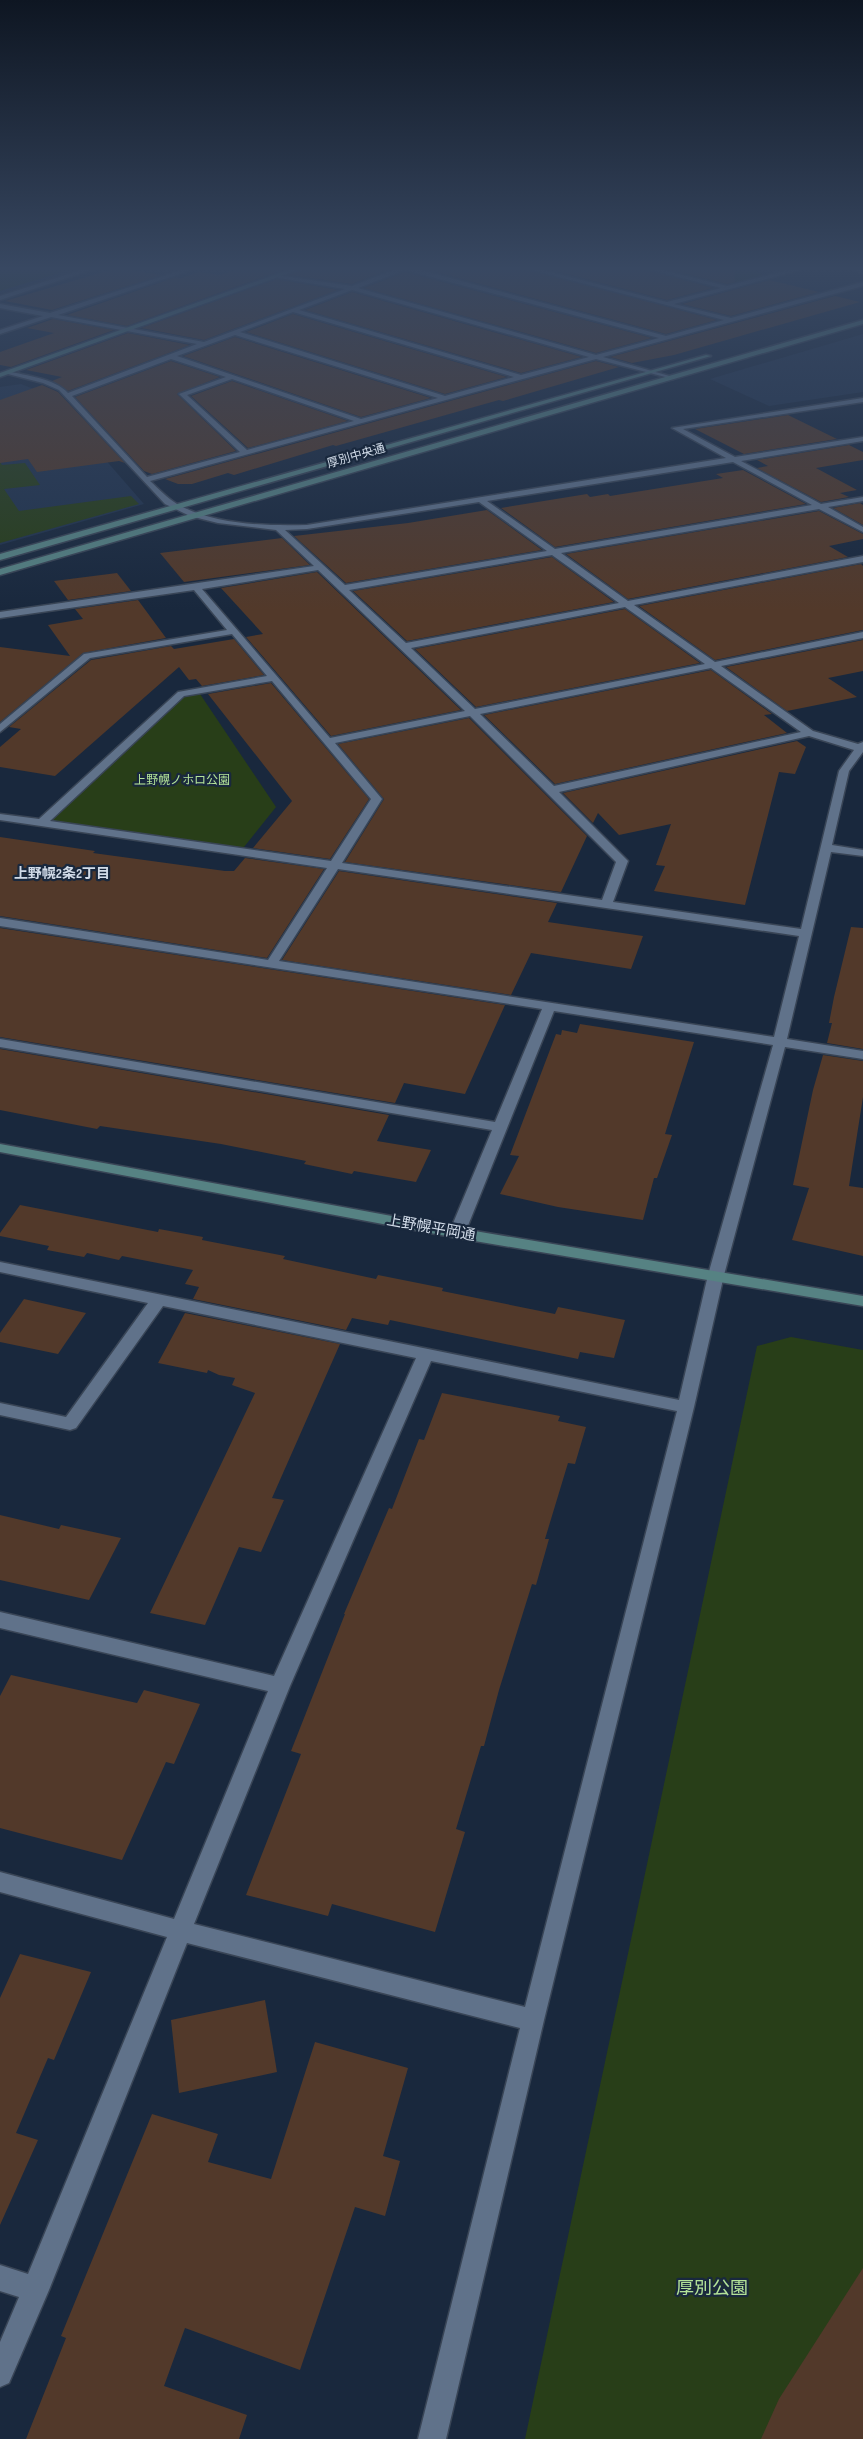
<svg xmlns="http://www.w3.org/2000/svg" width="863" height="2439" viewBox="0 0 863 2439" font-family="'Sofia Sans Condensed','Noto Sans JP',sans-serif">
<rect width="100%" height="100%" fill="#19283d"/>
<g fill="#21334d">
<path d="M 0,268 L 84,268 L 0,294 Z"/>
<path d="M 863,334 L 863,392 L 769,406 L 710,379 Z"/>
<path d="M 21,384 L 49,395 L 144,504 L 0,545 L 0,387 Z"/>
</g>
<g fill="#283e18">
<path d="M 0,268 L 75,268 L 0,291 Z"/>
<path d="M 661,268 L 750,268 L 765,276 L 733,284 L 724,283 Z"/>
<path d="M 0,462 L 2,465 L 25,463 L 40,485 L 4,489 L 19,511 L 131,496 L 139,504 L 0,543 Z"/>
<path d="M 198,691 L 276,807 L 240,852 L 41,823 L 181,694 Z"/>
<path d="M 791,1337 L 863,1350 L 863,2439 L 525,2439 L 757,1346 Z"/>
</g>
<g fill="#52392a">
<path d="M 117,268 L 162,275 L 52,310 L 5,301 Z"/>
<path d="M 240,268 L 288,268 L 127,326 L 67,315 L 176,277 L 181,278 L 199,272 L 220,275 Z"/>
<path d="M 305,268 L 393,268 L 352,284 L 289,275 Z"/>
<path d="M 421,268 L 522,268 L 717,320 L 666,334 Z"/>
<path d="M 544,268 L 641,268 L 713,288 L 667,300 Z"/>
<path d="M 663,268 L 734,268 L 735,282 L 727,284 Z"/>
<path d="M 405,272 L 652,338 L 596,353 L 364,288 Z"/>
<path d="M 277,279 L 338,290 L 204,340 L 141,328 Z"/>
<path d="M 769,280 L 819,292 L 731,316 L 682,304 Z"/>
<path d="M 352,292 L 582,357 L 521,373 L 305,310 Z"/>
<path d="M 835,296 L 860,302 L 674,355 L 632,363 L 610,357 Z"/>
<path d="M 293,314 L 507,377 L 445,394 L 246,332 Z"/>
<path d="M 53,319 L 114,330 L 11,367 L 0,365 L 0,352 L 54,333 L 27,328 Z"/>
<path d="M 128,333 L 190,345 L 68,391 L 52,381 L 62,377 L 26,370 Z"/>
<path d="M 235,337 L 431,398 L 361,417 L 183,356 Z"/>
<path d="M 171,361 L 220,377 L 177,394 L 236,451 L 152,474 L 144,471 L 75,397 Z"/>
<path d="M 596,361 L 619,367 L 503,401 L 499,400 L 336,446 L 333,445 L 234,475 L 228,473 L 192,484 L 178,484 L 165,479 Z"/>
<path d="M 232,381 L 348,421 L 248,448 L 191,396 Z"/>
<path d="M 42,385 L 58,392 L 125,463 L 119,461 L 37,472 L 28,459 L 0,463 L 0,400 Z"/>
<path d="M 788,415 L 837,439 L 744,454 L 695,429 Z"/>
<path d="M 849,445 L 863,452 L 863,460 L 816,468 L 857,490 L 840,493 L 849,497 L 821,502 L 757,468 L 768,466 L 757,460 Z"/>
<path d="M 743,470 L 806,504 L 555,547 L 501,508 L 587,494 L 590,497 L 608,494 L 610,496 L 723,478 L 716,474 Z"/>
<path d="M 860,503 L 863,505 L 863,525 L 833,508 Z"/>
<path d="M 487,510 L 542,550 L 346,583 L 294,536 L 408,523 Z"/>
<path d="M 819,511 L 863,534 L 863,539 L 829,546 L 848,557 L 628,599 L 566,554 Z"/>
<path d="M 282,538 L 310,565 L 184,582 L 160,553 Z"/>
<path d="M 552,557 L 614,602 L 407,641 L 353,591 Z"/>
<path d="M 861,564 L 863,566 L 863,630 L 715,660 L 639,606 Z"/>
<path d="M 317,572 L 461,710 L 331,736 L 246,637 L 263,634 L 221,588 Z"/>
<path d="M 117,573 L 131,591 L 68,600 L 54,581 Z"/>
<path d="M 138,600 L 166,638 L 83,653 L 0,722 L 0,647 L 70,656 L 48,625 L 83,619 L 75,609 Z"/>
<path d="M 625,609 L 700,663 L 476,707 L 415,649 Z"/>
<path d="M 234,639 L 264,675 L 202,686 L 196,679 L 189,680 L 179,667 L 55,776 L 0,767 L 0,747 L 21,729 L 9,727 L 91,660 L 171,646 L 174,649 Z"/>
<path d="M 863,640 L 863,671 L 828,678 L 857,697 L 787,711 L 726,667 Z"/>
<path d="M 711,670 L 772,714 L 764,715 L 787,733 L 555,784 L 484,715 Z"/>
<path d="M 271,683 L 369,799 L 330,859 L 253,848 L 292,801 L 208,694 Z"/>
<path d="M 469,718 L 587,836 L 561,892 L 345,862 L 384,799 L 338,744 Z"/>
<path d="M 797,741 L 806,747 L 795,774 L 779,772 L 745,905 L 654,891 L 665,866 L 656,865 L 671,824 L 619,835 L 598,813 L 593,823 L 563,793 Z"/>
<path d="M 0,837 L 95,851 L 93,853 L 225,871 L 234,871 L 245,858 L 324,869 L 267,958 L 0,916 Z"/>
<path d="M 339,871 L 557,903 L 548,922 L 643,936 L 631,969 L 531,953 L 511,995 L 282,960 Z"/>
<path d="M 851,927 L 863,928 L 863,1049 L 827,1043 L 832,1023 L 829,1023 L 834,997 Z"/>
<path d="M 0,928 L 505,1005 L 465,1094 L 404,1083 L 395,1103 L 0,1037 Z"/>
<path d="M 580,1024 L 694,1042 L 665,1134 L 672,1135 L 657,1178 L 654,1178 L 643,1220 L 558,1207 L 500,1194 L 519,1156 L 510,1155 L 556,1034 L 561,1035 L 562,1030 L 577,1033 Z"/>
<path d="M 0,1049 L 389,1115 L 377,1141 L 431,1150 L 416,1182 L 354,1171 L 352,1174 L 304,1164 L 306,1161 L 221,1144 L 100,1126 L 97,1129 L 0,1110 Z"/>
<path d="M 823,1055 L 863,1061 L 863,1097 L 849,1186 L 863,1188 L 863,1256 L 792,1240 L 809,1188 L 793,1185 L 813,1090 Z"/>
<path d="M 20,1205 L 158,1232 L 159,1229 L 203,1237 L 202,1240 L 285,1256 L 283,1259 L 376,1279 L 378,1275 L 443,1288 L 442,1291 L 555,1314 L 558,1307 L 625,1320 L 614,1358 L 580,1352 L 578,1359 L 390,1320 L 388,1325 L 352,1318 L 346,1330 L 193,1299 L 199,1287 L 185,1284 L 193,1270 L 122,1256 L 119,1260 L 87,1253 L 84,1257 L 47,1250 L 49,1246 L 0,1236 L 0,1233 Z"/>
<path d="M 24,1299 L 86,1313 L 58,1354 L 0,1342 L 0,1333 Z"/>
<path d="M 185,1313 L 340,1344 L 272,1498 L 284,1500 L 261,1552 L 239,1547 L 205,1625 L 150,1613 L 255,1393 L 232,1385 L 235,1378 L 219,1375 L 208,1370 L 207,1373 L 158,1363 Z"/>
<path d="M 442,1393 L 560,1416 L 558,1421 L 586,1427 L 575,1464 L 568,1463 L 545,1539 L 549,1539 L 536,1585 L 532,1584 L 499,1690 L 484,1746 L 481,1746 L 456,1829 L 465,1832 L 435,1932 L 332,1904 L 328,1916 L 246,1895 L 301,1754 L 291,1751 L 345,1614 L 344,1614 L 389,1508 L 392,1509 L 419,1439 L 424,1440 Z"/>
<path d="M 0,1515 L 59,1529 L 61,1525 L 121,1538 L 89,1600 L 0,1580 Z"/>
<path d="M 11,1675 L 137,1703 L 144,1690 L 200,1704 L 174,1764 L 166,1762 L 122,1860 L 0,1828 L 0,1696 Z"/>
<path d="M 20,1954 L 91,1972 L 54,2060 L 48,2058 L 16,2133 L 38,2140 L 0,2225 L 0,1998 Z"/>
<path d="M 265,2000 L 277,2072 L 179,2093 L 171,2020 Z"/>
<path d="M 315,2042 L 408,2068 L 383,2156 L 400,2161 L 385,2216 L 355,2207 L 300,2370 L 185,2328 L 164,2386 L 247,2415 L 239,2439 L 26,2439 L 66,2338 L 61,2336 L 152,2114 L 218,2134 L 208,2162 L 271,2179 Z"/>
<path d="M 863,2268 L 863,2439 L 761,2439 L 779,2399 Z"/>
</g>
<g fill="none" stroke-linecap="round" stroke-linejoin="round">
<defs>
<g id="street">
<path d="M 87,268 L 97,268 L 0,300 L 0,296 Z"/>
<path d="M 188,268 L 197,268 L 58,315 L 204,342 L 345,289 L 278,278 L 276,275 L 352,286 L 399,268 L 413,268 L 666,336 L 724,320 L 524,268 L 535,268 L 667,302 L 721,288 L 643,268 L 654,268 L 727,286 L 796,268 L 807,268 L 674,304 L 731,318 L 863,282 L 863,286 L 603,357 L 673,377 L 673,379 L 596,359 L 150,481 C 159,489 167,498 177,504 C 214,525 266,526 307,525 L 726,458 L 672,428 L 863,398 L 863,402 L 683,429 L 735,457 L 863,437 L 863,441 L 741,461 L 821,504 L 863,497 L 863,501 L 828,507 L 863,527 L 863,532 L 819,509 L 561,553 L 628,601 L 863,556 L 863,562 L 634,605 L 715,662 L 863,632 L 863,638 L 721,666 L 813,731 L 858,744 L 863,742 L 863,752 L 849,771 L 832,845 L 863,850 L 863,856 L 831,852 L 787,1039 L 863,1051 L 863,1059 L 785,1047 L 724,1275 L 694,1407 L 544,2020 L 446,2439 L 418,2439 L 520,2028 L 187,1943 L 49,2290 L 9,2383 L 0,2387 L 0,2342 L 19,2297 L 0,2291 L 0,2265 L 28,2274 L 167,1937 L 0,1892 L 0,1872 L 174,1919 L 268,1691 L 0,1628 L 0,1612 L 274,1676 L 416,1358 L 163,1306 L 76,1428 L 70,1430 L 0,1415 L 0,1403 L 66,1417 L 148,1303 L 0,1272 L 0,1262 L 679,1400 L 708,1275 L 773,1045 L 554,1011 L 465,1233 L 457,1238 L 449,1233 L 492,1130 L 0,1047 L 0,1039 L 495,1122 L 542,1009 L 0,926 L 0,918 L 268,960 L 327,868 L 0,820 L 0,814 L 39,819 L 178,692 L 267,676 L 232,634 L 90,658 L 0,732 L 0,724 L 84,654 L 227,630 L 194,590 L 0,618 L 0,612 L 314,566 L 276,530 L 218,523 L 190,516 L 165,504 L 59,390 L 43,383 L 4,373 L 7,371 C 27,376 54,378 68,393 L 197,344 L 51,317 L 0,334 L 0,330 L 43,316 L 0,308 L 0,304 L 50,313 ZM 405,270 L 659,338 L 596,355 L 358,288 ZM 352,290 L 589,357 L 521,375 L 299,310 ZM 293,312 L 514,377 L 445,396 L 240,332 ZM 235,335 L 438,398 L 361,419 L 177,356 ZM 171,359 L 226,377 L 179,394 L 240,452 L 147,477 L 72,396 ZM 232,379 L 354,421 L 247,450 L 187,395 ZM 733,462 L 812,505 L 555,549 L 487,501 ZM 479,502 L 547,551 L 345,585 L 285,530 L 307,529 ZM 552,555 L 619,603 L 406,643 L 349,590 ZM 318,570 L 465,711 L 330,738 L 202,589 ZM 625,607 L 705,664 L 475,709 L 411,648 ZM 711,668 L 801,732 L 554,786 L 480,714 ZM 272,681 L 371,799 L 331,861 L 50,821 L 184,696 ZM 470,716 L 616,862 L 602,900 L 342,863 L 382,799 L 335,743 ZM 809,736 L 854,750 L 839,771 L 801,929 L 613,902 L 628,861 L 559,792 ZM 338,869 L 799,936 L 774,1037 L 279,961 ZM 431,1361 L 677,1411 L 525,2007 L 194,1924 L 290,1686 Z"/>
<path d="M 851,268 L 863,270 L 863,274 L 852,269 Z"/>
</g>
<g id="secondary">
<path d="M 294,268 L 303,268 L 0,377 L 0,373 Z"/>
<path d="M 863,320 L 863,324 L 0,575 L 0,569 Z"/>
<path d="M 706,355 L 711,356 L 0,560 L 0,554 Z"/>
<path d="M 0,1144 L 457,1228 L 863,1296 L 863,1306 L 457,1238 L 0,1152 Z"/>
</g>
</defs>
<use href="#street" stroke="#394556" stroke-width="3"/>
<use href="#secondary" stroke="#394556" stroke-width="3"/>
<use href="#street" fill="#60728a" fill-rule="evenodd"/>
<use href="#secondary" fill="#568283" fill-rule="evenodd"/>
</g>
<linearGradient id="sky" x2="0" y2="1"><stop stop-color="#0e1622"/><stop offset="0.44" stop-color="#384862"/><stop offset="1" stop-color="#384862" stop-opacity="0"/></linearGradient>
<rect width="863" height="610" fill="url(#sky)"/>
<g text-anchor="middle" dominant-baseline="central" stroke-width="4.5" stroke-linejoin="round" paint-order="stroke">
<g font-size="12" fill="#d1dbe8" stroke="#19283d">
<text transform="translate(356 456) rotate(-16)">厚別中央通</text>
</g>
<g font-size="12" fill="#b4e398" stroke="#19283d">
<text x="182" y="780">上野幌ノホロ公園</text>
</g>
<g font-size="14" font-weight="bold" fill="#d1dbe8" stroke="#19283d">
<text x="62" y="873">上野幌2条2丁目</text>
</g>
<g font-size="15" fill="#d1dbe8" stroke="#19283d">
<text transform="translate(431 1228) rotate(10)">上野幌平岡通</text>
</g>
<g font-size="18" fill="#b4e398" stroke="#19283d">
<text x="712" y="2288">厚別公園</text>
</g>
</g>
</svg>
